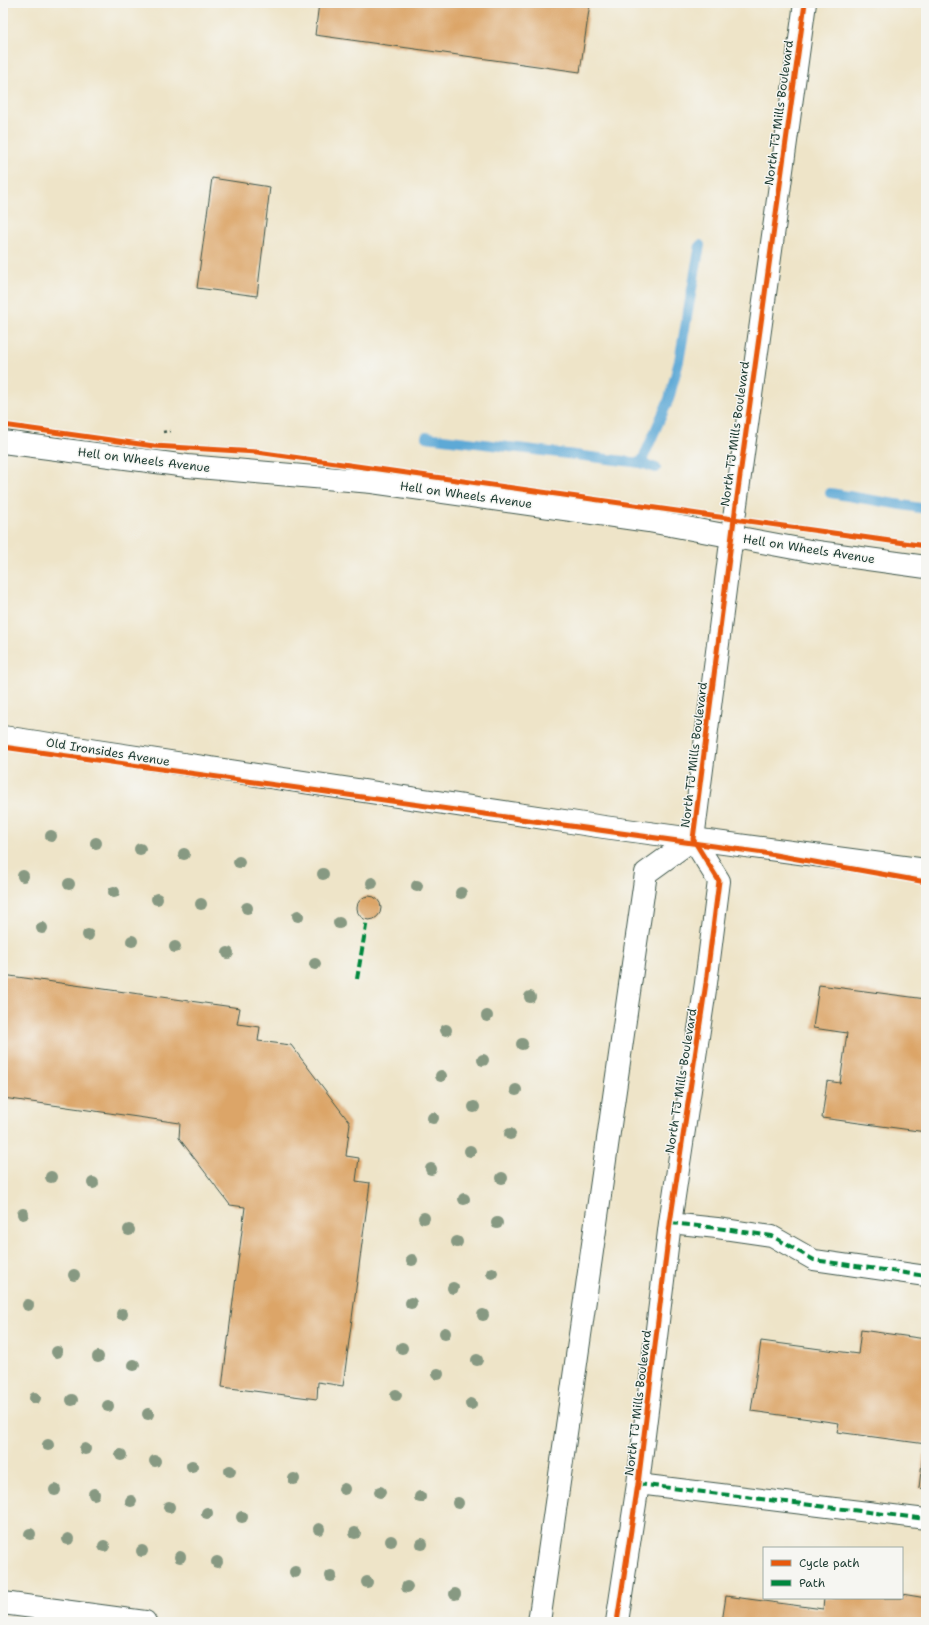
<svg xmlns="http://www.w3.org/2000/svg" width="929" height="1625" viewBox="0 0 929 1625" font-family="'Shantell Sans',sans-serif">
<rect width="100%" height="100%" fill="#f6f6f2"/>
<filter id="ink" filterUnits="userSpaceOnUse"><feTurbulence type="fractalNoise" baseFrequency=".025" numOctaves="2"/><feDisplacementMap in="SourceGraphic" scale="8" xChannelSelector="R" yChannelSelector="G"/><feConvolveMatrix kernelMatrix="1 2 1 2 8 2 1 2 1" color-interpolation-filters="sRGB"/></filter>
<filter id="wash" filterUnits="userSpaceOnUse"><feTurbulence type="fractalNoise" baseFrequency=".012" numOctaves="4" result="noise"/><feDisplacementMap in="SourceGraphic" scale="16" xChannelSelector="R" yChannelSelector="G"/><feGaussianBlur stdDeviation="0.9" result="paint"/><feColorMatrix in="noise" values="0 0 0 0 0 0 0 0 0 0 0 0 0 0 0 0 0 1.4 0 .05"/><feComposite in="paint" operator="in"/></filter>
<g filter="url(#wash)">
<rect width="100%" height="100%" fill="#eee4c8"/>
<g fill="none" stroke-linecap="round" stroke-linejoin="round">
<g stroke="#5da9d6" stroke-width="10">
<path d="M 426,437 L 641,463 L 656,468"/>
<path d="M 641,463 L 669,399 L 679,361 L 700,245"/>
<path d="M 830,493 L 926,509"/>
</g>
</g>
<g id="blocks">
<g fill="#dca567">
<path d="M 319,3 L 590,3 L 580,72 L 315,35 Z"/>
<path d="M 212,178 L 270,187 L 257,296 L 197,288 Z"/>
<circle cx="369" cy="908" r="12"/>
<path d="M 3,975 L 240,1008 L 237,1024 L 260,1027 L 258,1041 L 291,1045 L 350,1123 L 346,1156 L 359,1158 L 356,1181 L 370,1183 L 343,1386 L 318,1382 L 317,1399 L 222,1387 L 245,1207 L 230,1205 L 179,1138 L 180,1123 L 3,1098 Z"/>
<path d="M 819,985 L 926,999 L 926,1132 L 822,1118 L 827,1081 L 840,1083 L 847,1033 L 813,1028 Z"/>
<path d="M 861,1330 L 926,1339 L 926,1444 L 837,1432 L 839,1423 L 751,1411 L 761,1341 L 858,1354 Z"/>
<path d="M 923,1454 L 926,1455 L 926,1489 L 919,1488 Z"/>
<path d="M 902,1594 L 926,1598 L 926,1622 L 722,1622 L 726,1596 L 823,1609 L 824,1598 L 902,1598 Z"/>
</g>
</g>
</g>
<g filter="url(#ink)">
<use href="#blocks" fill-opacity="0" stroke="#3e564a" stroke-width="1"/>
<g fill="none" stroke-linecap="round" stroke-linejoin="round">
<defs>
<g id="pedestrian">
<path d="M 670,1223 L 717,1228 L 772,1236 L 814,1260 L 926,1276"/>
<path d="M 638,1484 L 926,1519"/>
</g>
<path id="minor" d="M 3,1603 L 145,1622"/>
<g id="tertiary">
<path d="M 3,442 L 187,466 L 372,482 L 649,521 L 810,551 L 926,567"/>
<path d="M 3,737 L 604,827 L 926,870"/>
<path d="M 539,1622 L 646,873 L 693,839"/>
<path d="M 617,1622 L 638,1484 L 670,1223 L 706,983 L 719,881 L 693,839 L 734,519 L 805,3"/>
</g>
</defs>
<use href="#pedestrian" stroke="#3e564a" stroke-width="22"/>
<use href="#minor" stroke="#3e564a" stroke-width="24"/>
<use href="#tertiary" stroke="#3e564a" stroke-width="24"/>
<path stroke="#3e564a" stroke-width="2.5" stroke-dasharray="3 3" stroke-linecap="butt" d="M 163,432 L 170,431"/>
<use href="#pedestrian" stroke="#fff" stroke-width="20"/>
<use href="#minor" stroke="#fff" stroke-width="22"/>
<use href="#tertiary" stroke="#fff" stroke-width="22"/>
<g stroke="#00873e" stroke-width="4" stroke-dasharray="8 4" stroke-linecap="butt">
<path d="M 357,979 L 367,920"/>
<path d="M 670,1223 L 717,1228 L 772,1236 L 814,1260 L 926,1276"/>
<path d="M 638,1484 L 926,1519"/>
</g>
<defs>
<g id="cycleway">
<path d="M 3,425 L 154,446 L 257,452 L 926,546"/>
<path d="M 3,747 L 764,853 L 926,882"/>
<path d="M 617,1622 L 638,1484 L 670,1223 L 706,983 L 719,881 L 693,839 L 734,519 L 805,3"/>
</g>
</defs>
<use href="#cycleway" stroke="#f6f6f2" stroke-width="8"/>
<use href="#cycleway" stroke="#e8590c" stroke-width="5"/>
</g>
<g fill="#879982">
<circle cx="51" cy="836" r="6"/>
<circle cx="96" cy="843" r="6"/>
<circle cx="140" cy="849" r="6"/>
<circle cx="184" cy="854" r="6"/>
<circle cx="239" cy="862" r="6"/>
<circle cx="323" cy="874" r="6"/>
<circle cx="23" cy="876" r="6"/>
<circle cx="372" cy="883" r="6"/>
<circle cx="69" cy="884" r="6"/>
<circle cx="417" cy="886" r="6"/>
<circle cx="114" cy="892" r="6"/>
<circle cx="461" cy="893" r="6"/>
<circle cx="157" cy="899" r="6"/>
<circle cx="201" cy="904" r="6"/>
<circle cx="247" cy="908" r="6"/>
<circle cx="298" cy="916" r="6"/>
<circle cx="339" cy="923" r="6"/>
<circle cx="42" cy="928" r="6"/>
<circle cx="88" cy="935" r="6"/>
<circle cx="132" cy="941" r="6"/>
<circle cx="175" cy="947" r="6"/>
<circle cx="228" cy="953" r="6"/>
<circle cx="315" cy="964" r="6"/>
<circle cx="530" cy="997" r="6"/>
<circle cx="487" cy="1016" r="6"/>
<circle cx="446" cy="1030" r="6"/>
<circle cx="522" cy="1044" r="6"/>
<circle cx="483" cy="1060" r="6"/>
<circle cx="441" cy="1076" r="6"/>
<circle cx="516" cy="1090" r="6"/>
<circle cx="474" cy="1107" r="6"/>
<circle cx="433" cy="1118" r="6"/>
<circle cx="510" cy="1134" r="6"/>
<circle cx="470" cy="1151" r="6"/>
<circle cx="431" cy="1169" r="6"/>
<circle cx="51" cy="1177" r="6"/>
<circle cx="502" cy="1178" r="6"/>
<circle cx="93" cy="1183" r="6"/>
<circle cx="464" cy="1199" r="6"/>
<circle cx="23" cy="1214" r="6"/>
<circle cx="424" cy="1218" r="6"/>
<circle cx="497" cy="1223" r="6"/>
<circle cx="129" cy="1230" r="6"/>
<circle cx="457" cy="1242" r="6"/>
<circle cx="412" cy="1260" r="6"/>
<circle cx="492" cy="1273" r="6"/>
<circle cx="74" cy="1275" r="6"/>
<circle cx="453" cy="1288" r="6"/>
<circle cx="411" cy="1303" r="6"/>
<circle cx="28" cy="1305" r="6"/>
<circle cx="122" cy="1314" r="6"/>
<circle cx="483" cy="1315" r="6"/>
<circle cx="445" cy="1333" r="6"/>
<circle cx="402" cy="1348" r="6"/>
<circle cx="57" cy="1352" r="6"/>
<circle cx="98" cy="1357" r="6"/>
<circle cx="477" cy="1360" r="6"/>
<circle cx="134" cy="1365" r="6"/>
<circle cx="438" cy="1374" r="6"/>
<circle cx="396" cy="1395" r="6"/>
<circle cx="35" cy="1398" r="6"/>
<circle cx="72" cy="1400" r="6"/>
<circle cx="471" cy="1404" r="6"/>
<circle cx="108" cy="1406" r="6"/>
<circle cx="148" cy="1414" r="6"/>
<circle cx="48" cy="1445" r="6"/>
<circle cx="85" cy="1449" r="6"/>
<circle cx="121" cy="1455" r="6"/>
<circle cx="155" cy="1461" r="6"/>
<circle cx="192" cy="1466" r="6"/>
<circle cx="230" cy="1471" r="6"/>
<circle cx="294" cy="1479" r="6"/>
<circle cx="344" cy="1489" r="6"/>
<circle cx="55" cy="1490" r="6"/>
<circle cx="380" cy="1492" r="6"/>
<circle cx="94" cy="1494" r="6"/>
<circle cx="420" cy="1497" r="6"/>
<circle cx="131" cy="1501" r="6"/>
<circle cx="458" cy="1503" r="6"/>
<circle cx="169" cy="1507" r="6"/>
<circle cx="207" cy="1513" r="6"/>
<circle cx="242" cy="1517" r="6"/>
<circle cx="319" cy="1529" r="6"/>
<circle cx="355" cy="1533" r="6"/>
<circle cx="30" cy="1534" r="6"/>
<circle cx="68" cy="1539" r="6"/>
<circle cx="391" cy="1541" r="6"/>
<circle cx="422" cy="1544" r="6"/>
<circle cx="104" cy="1546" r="6"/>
<circle cx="142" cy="1551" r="6"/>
<circle cx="180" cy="1557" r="6"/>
<circle cx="217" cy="1562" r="6"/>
<circle cx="295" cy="1572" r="6"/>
<circle cx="331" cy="1576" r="6"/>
<circle cx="367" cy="1582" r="6"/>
<circle cx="407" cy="1587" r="6"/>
<circle cx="455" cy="1594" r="6"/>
</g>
</g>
<g text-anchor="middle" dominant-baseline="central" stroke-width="3" stroke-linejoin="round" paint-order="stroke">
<g font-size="12" fill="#1f3d34" stroke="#f6f6f2">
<text transform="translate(779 113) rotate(-82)">North TJ Mills Boulevard</text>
<text transform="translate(735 434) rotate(-82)">North TJ Mills Boulevard</text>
<text transform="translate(144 460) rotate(7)">Hell on Wheels Avenue</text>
<text transform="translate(466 495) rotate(8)">Hell on Wheels Avenue</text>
<text transform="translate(809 549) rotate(9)">Hell on Wheels Avenue</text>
<text transform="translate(108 752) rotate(9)">Old Ironsides Avenue</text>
<text transform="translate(694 755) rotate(-83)">North TJ Mills Boulevard</text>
<text transform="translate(681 1081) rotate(-81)">North TJ Mills Boulevard</text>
<text transform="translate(638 1403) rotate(-83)">North TJ Mills Boulevard</text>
</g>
</g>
<rect width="929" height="1625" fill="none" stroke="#f6f6f2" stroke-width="16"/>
<rect x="763" y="1547" width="140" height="52" fill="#f6f6f2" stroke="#a0aca6"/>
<rect x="771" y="1560" width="20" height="6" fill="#e8590c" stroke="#a0aca6"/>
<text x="799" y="1567" font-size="12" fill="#1f3d34">Cycle path</text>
<rect x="771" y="1580" width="20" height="6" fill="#00873e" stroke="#a0aca6"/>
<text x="799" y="1587" font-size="12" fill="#1f3d34">Path</text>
</svg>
